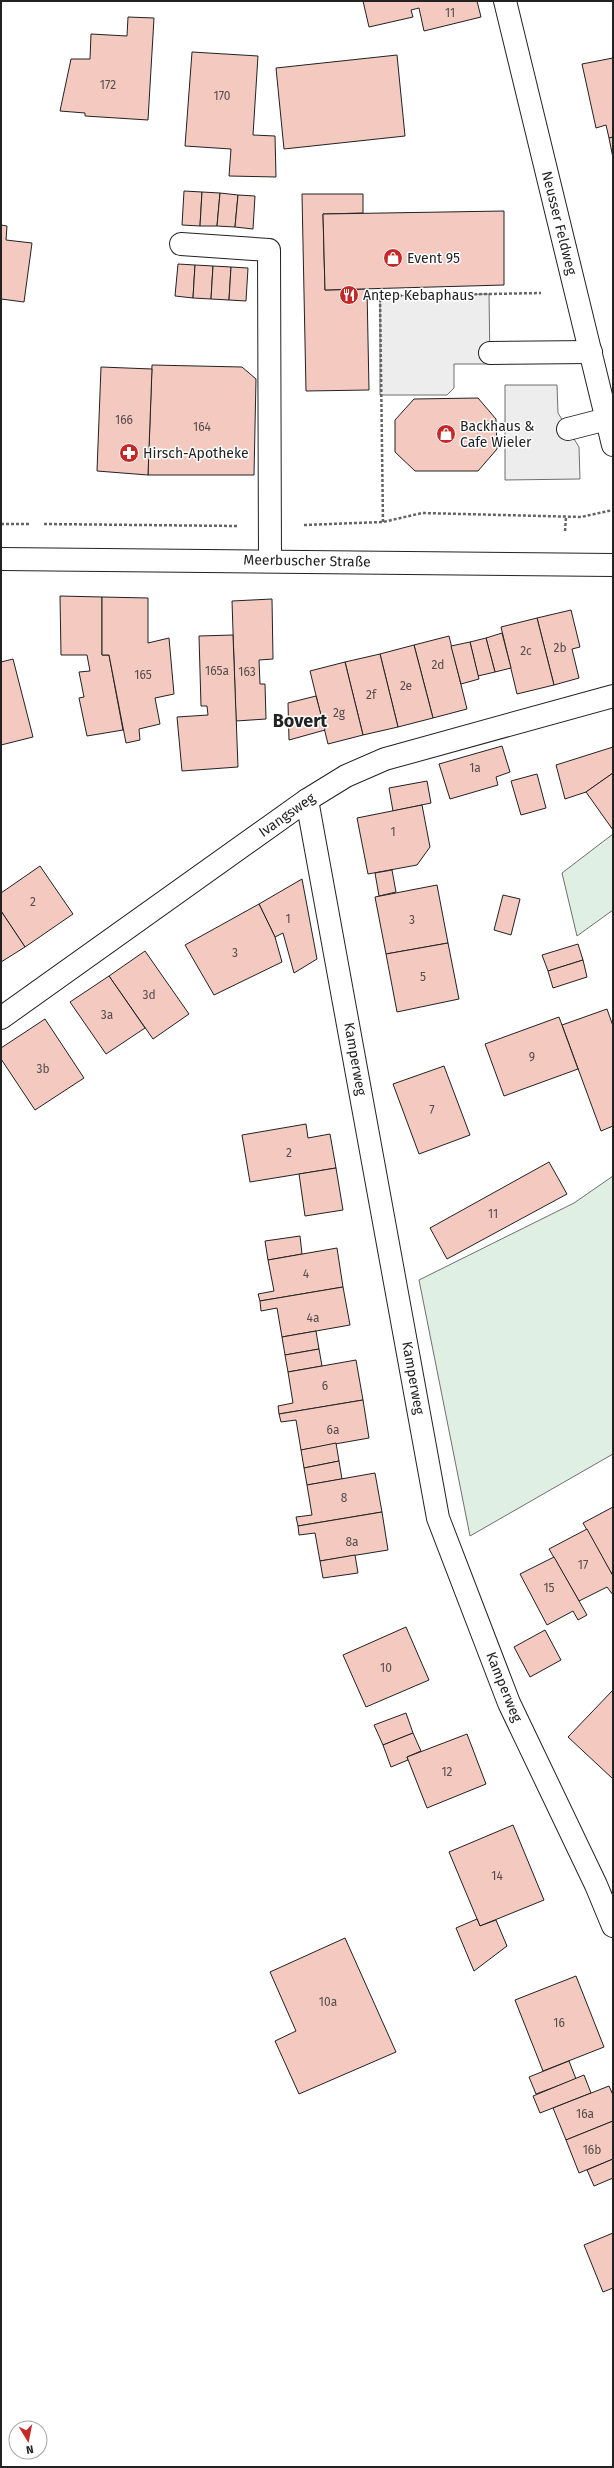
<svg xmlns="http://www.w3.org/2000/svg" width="614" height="2468" viewBox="0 0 614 2468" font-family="'Fira Sans',sans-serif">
<rect width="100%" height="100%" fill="#fff"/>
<g fill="#e0efe3" stroke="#6f6f6f">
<path d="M 613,834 L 613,910 L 577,936 L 562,873 Z"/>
<path d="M 613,1176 L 613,1454 L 470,1536 L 419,1280 L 574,1203 Z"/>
</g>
<g fill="#ededed" stroke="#6f6f6f">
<path d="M 489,294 L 490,364 L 454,364 L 454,388 L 447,395 L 380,395 L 380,296 Z"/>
<path d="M 505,385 L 557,385 L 558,413 L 579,447 L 580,479 L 505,480 Z"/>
</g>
<g fill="#f3c9c0" stroke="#222">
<path d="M 363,1 L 477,1 L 481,17 L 424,31 L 419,8 L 411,10 L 413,17 L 369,27 Z"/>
<path d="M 128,17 L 154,18 L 148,120 L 85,116 L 85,113 L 60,111 L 71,59 L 90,59 L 91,34 L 127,36 Z"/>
<path d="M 192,52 L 258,56 L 253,135 L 275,136 L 276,177 L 229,176 L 231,149 L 185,146 Z"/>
<path d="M 397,55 L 405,136 L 284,149 L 276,68 Z"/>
<path d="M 613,58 L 613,137 L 609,138 L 606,125 L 596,128 L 582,64 Z"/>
<path d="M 613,137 L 613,158 L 609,138 Z"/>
<path d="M 184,191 L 202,192 L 200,226 L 182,225 Z"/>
<path d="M 202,192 L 220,193 L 217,226 L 200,226 Z"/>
<path d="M 220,193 L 238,195 L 235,227 L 217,226 Z"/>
<path d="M 302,194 L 363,194 L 363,213 L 323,214 L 325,290 L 367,289 L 369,390 L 306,391 Z"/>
<path d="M 238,195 L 255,196 L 253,229 L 235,227 Z"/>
<path d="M 504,211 L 504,285 L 325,290 L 323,214 Z"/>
<path d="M 1,225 L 7,226 L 6,240 L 32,243 L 24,302 L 1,299 Z"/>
<path d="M 178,264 L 195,265 L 193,298 L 175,296 Z"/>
<path d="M 195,265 L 213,266 L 211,299 L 193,298 Z"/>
<path d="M 213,266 L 231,267 L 229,300 L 211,299 Z"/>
<path d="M 231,267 L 248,268 L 246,301 L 229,300 Z"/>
<path d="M 152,365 L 242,367 L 256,379 L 254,475 L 148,475 Z"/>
<path d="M 101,367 L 152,369 L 148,475 L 97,471 Z"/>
<path d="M 478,398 L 496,419 L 497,449 L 478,471 L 415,471 L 395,452 L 395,420 L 414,399 Z"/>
<path d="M 60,596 L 102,597 L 102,655 L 109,655 L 123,730 L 87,736 L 79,698 L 84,697 L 79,672 L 90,671 L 87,655 L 61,655 Z"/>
<path d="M 102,597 L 148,598 L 148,643 L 169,638 L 174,694 L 155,698 L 160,724 L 139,729 L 140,740 L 126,743 L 109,655 L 102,655 Z"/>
<path d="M 272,599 L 273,659 L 259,660 L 260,684 L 265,684 L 266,719 L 236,721 L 232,601 Z"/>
<path d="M 571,610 L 580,647 L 572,649 L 579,678 L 554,685 L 537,618 Z"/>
<path d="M 537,618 L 554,685 L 517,694 L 501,627 Z"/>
<path d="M 502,633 L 511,668 L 495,672 L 486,638 Z"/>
<path d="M 233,635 L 238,767 L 182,771 L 177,717 L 208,715 L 207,706 L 201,706 L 199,636 Z"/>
<path d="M 449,636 L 467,709 L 433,718 L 414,645 Z"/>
<path d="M 486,638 L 495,672 L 478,676 L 470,642 Z"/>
<path d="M 470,642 L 479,679 L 461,684 L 451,646 Z"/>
<path d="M 414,645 L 433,718 L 398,727 L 380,654 Z"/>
<path d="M 380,654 L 398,727 L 363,735 L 345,662 Z"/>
<path d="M 13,659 L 33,737 L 1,745 L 1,662 Z"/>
<path d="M 345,662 L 363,735 L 328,744 L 310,671 Z"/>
<path d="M 316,696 L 325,730 L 289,740 L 288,703 Z"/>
<path d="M 502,746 L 510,772 L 496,777 L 498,785 L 450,799 L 439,764 Z"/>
<path d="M 613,747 L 613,773 L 586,792 L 565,799 L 556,765 Z"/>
<path d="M 613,773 L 613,830 L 586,792 Z"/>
<path d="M 537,774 L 546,808 L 521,815 L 511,781 Z"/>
<path d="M 427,781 L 431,803 L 393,811 L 389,788 Z"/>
<path d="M 422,805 L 430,847 L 417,865 L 368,874 L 357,818 Z"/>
<path d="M 40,866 L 73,914 L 25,947 L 1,911 L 1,893 Z"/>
<path d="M 392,870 L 396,892 L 379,896 L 375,873 Z"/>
<path d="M 302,879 L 317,959 L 294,973 L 283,933 L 275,937 L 259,904 Z"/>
<path d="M 437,885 L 448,943 L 386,954 L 375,897 Z"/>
<path d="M 503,895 L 520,899 L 511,935 L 494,930 Z"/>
<path d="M 259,904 L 275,937 L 282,962 L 214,995 L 185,945 Z"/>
<path d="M 1,911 L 25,947 L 1,962 Z"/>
<path d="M 448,943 L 459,999 L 397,1012 L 386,954 Z"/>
<path d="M 578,944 L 583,960 L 548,971 L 542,955 Z"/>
<path d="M 145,951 L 189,1014 L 153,1039 L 109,976 Z"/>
<path d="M 583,960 L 587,977 L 553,988 L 548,971 Z"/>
<path d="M 109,976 L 145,1028 L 106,1054 L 70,1002 Z"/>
<path d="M 607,1009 L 613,1026 L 613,1126 L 601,1131 L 562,1025 Z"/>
<path d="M 559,1017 L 578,1069 L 504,1096 L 485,1044 Z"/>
<path d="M 45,1019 L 84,1078 L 35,1110 L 1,1059 L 1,1048 Z"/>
<path d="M 444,1066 L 470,1135 L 419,1154 L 393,1084 Z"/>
<path d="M 306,1124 L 308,1138 L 330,1134 L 336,1168 L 250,1182 L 242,1135 Z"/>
<path d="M 549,1162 L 567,1194 L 447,1259 L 430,1228 Z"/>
<path d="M 336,1168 L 343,1210 L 305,1216 L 299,1174 Z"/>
<path d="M 300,1236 L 302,1254 L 268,1260 L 265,1241 Z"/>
<path d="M 337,1248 L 343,1287 L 260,1301 L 258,1294 L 274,1291 L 268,1260 Z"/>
<path d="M 343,1287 L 350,1325 L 282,1337 L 277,1308 L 261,1311 L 260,1301 Z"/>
<path d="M 316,1331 L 319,1349 L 285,1355 L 282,1337 Z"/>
<path d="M 319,1349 L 322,1366 L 288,1372 L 285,1355 Z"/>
<path d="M 356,1360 L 363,1400 L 279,1414 L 278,1406 L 293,1403 L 288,1372 Z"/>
<path d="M 363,1400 L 369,1438 L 301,1450 L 296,1420 L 281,1422 L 279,1414 Z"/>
<path d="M 336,1443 L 339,1461 L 304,1468 L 301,1450 Z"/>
<path d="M 339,1461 L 342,1479 L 307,1485 L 304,1468 Z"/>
<path d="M 375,1473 L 382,1512 L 298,1526 L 296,1517 L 312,1515 L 307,1485 Z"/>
<path d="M 613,1507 L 613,1572 L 611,1573 L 583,1523 Z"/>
<path d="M 382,1512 L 388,1550 L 320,1561 L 315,1533 L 299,1535 L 298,1526 Z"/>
<path d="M 587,1529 L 613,1576 L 613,1595 L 607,1587 L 579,1601 L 549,1549 Z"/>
<path d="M 355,1555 L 358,1573 L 323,1578 L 320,1561 Z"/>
<path d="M 554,1557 L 587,1615 L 578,1620 L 573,1611 L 547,1625 L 520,1574 Z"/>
<path d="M 406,1627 L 429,1680 L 366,1707 L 343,1655 Z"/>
<path d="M 545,1630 L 561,1660 L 530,1677 L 514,1647 Z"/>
<path d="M 613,1690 L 613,1779 L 568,1737 Z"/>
<path d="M 406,1713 L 413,1733 L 383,1745 L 374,1725 Z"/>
<path d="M 413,1733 L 421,1751 L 407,1757 L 408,1760 L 391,1767 L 383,1745 Z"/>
<path d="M 467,1734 L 486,1784 L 427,1808 L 407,1757 Z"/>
<path d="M 513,1825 L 544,1900 L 480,1926 L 449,1852 Z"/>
<path d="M 477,1919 L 480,1926 L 496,1920 L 507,1946 L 474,1971 L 456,1928 Z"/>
<path d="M 345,1938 L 396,2052 L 299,2094 L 275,2041 L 296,2031 L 270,1972 Z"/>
<path d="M 576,1976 L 604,2047 L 543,2071 L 515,2000 Z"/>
<path d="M 569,2061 L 576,2079 L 536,2094 L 529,2077 Z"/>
<path d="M 584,2075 L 591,2093 L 540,2113 L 533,2096 Z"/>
<path d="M 609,2086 L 613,2095 L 613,2121 L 566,2140 L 553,2108 Z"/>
<path d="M 613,2121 L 613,2159 L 579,2173 L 566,2140 Z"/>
<path d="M 613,2159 L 613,2178 L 594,2186 L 587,2170 Z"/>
<path d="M 613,2233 L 613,2288 L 603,2292 L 584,2245 Z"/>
</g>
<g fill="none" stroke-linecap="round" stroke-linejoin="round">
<defs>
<g id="minor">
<path d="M 505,1 L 613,445"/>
<path d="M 181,244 L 269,250 L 270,561"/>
<path d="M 490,353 L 591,352"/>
<path d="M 568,429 L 607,419"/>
<path d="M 307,800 L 438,1518 L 509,1703 L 596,1885 L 613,1926"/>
<path d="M 1,1018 L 307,800 L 346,776 L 385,759 L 613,696"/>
</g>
<path id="major" d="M 1,559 L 613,565"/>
</defs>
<use href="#minor" stroke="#222" stroke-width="24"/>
<use href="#major" stroke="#222" stroke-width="24"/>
<g stroke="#646464" stroke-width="2.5" stroke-dasharray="3 2" stroke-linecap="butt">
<path d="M 383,522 L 380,296 L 541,293"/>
<path d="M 1,524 L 29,524"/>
<path d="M 44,524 L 237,526"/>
<path d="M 304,525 L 383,522 L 422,513 L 581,517 L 613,510"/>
<path d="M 565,531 L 566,517"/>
</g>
<use href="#minor" stroke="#fff" stroke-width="22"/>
<use href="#major" stroke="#fff" stroke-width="22"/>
</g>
<defs>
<symbol id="shop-disc" viewBox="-11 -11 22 22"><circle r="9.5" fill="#c62828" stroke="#fff"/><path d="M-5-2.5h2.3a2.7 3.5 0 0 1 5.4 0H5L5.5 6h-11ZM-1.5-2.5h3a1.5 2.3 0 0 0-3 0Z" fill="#fff"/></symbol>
<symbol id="restaurant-disc" viewBox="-11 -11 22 22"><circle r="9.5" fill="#c62828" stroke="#fff"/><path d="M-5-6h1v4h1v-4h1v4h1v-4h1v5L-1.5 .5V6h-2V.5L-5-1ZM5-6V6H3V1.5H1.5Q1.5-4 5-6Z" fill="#fff"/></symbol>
<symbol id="pharmacy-disc" viewBox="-11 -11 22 22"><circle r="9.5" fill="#c62828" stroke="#fff"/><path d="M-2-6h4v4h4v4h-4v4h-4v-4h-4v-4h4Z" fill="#fff"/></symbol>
</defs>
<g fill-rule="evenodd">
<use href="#shop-disc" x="382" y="247" width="22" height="22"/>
<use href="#restaurant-disc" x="338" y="284" width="22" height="22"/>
<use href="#shop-disc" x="435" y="423" width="22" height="22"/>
<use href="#pharmacy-disc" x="118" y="442" width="22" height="22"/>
</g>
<g text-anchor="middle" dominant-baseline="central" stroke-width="3" stroke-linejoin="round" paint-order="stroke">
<g font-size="12" fill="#564c4a">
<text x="450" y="13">11</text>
<text x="108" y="85">172</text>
<text x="222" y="96">170</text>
<text x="124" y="420">166</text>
<text x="202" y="427">164</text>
<text x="560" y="648">2b</text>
<text x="526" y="651">2c</text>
<text x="438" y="665">2d</text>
<text x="217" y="671">165a</text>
<text x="247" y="672">163</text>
<text x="143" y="675">165</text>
<text x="406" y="686">2e</text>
<text x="371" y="695">2f</text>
<text x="339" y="713">2g</text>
<text x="475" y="768">1a</text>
<text x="393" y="832">1</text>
<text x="33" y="902">2</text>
<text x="288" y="919">1</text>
<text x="412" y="920">3</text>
<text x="235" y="953">3</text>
<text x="423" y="977">5</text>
<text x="149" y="995">3d</text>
<text x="107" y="1015">3a</text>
<text x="532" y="1057">9</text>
<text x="43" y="1069">3b</text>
<text x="432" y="1110">7</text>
<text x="289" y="1153">2</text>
<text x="493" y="1214">11</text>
<text x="306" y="1274">4</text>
<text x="313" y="1318">4a</text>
<text x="325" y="1386">6</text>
<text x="333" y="1430">6a</text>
<text x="344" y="1498">8</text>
<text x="352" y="1542">8a</text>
<text x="583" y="1565">17</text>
<text x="549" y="1588">15</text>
<text x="386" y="1668">10</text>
<text x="447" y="1772">12</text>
<text x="497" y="1876">14</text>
<text x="328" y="2002">10a</text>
<text x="559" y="2023">16</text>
<text x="585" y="2114">16a</text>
<text x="592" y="2150">16b</text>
</g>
<g font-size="14" fill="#222" stroke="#fff">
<text transform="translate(559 223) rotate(76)">Neusser Feldweg</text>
<text transform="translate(307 561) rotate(1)">Meerbuscher Straße</text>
<text transform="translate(287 815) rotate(-35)">Ivangsweg</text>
<text transform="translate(355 1059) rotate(80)">Kamperweg</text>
<text transform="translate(413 1378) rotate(80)">Kamperweg</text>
<text transform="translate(504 1687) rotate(68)">Kamperweg</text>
</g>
<g font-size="14" fill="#222" stroke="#fff" text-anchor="start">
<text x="407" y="258">Event 95</text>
<text x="363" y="295">Antep Kebaphaus</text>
<text x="460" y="426">Backhaus &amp;<tspan x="460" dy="16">Cafe Wieler</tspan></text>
<text x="143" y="453">Hirsch-Apotheke</text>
</g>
<g font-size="18" font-weight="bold" fill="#222" stroke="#fff">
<text x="300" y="721">Bovert</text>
</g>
</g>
<rect width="614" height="2468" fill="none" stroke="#222222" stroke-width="4"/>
<g transform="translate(28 2440) rotate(170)"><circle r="19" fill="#ffffff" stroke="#a7a7a7"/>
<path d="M0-3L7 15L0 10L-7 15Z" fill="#c62828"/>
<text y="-6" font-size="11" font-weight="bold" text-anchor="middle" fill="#222222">N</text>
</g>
</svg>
